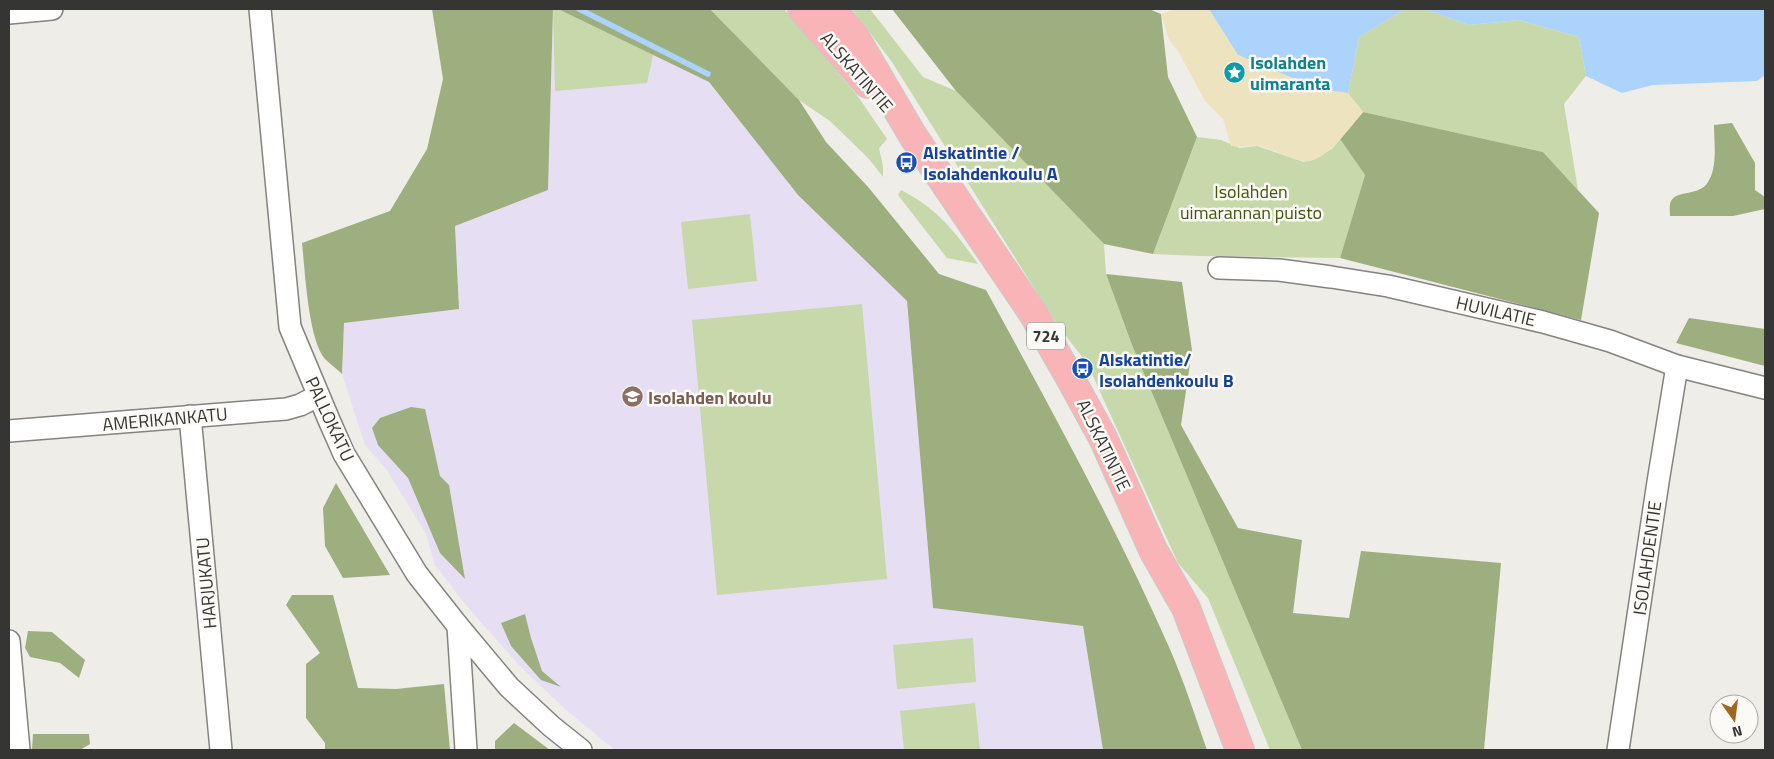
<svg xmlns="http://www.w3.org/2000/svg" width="1774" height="759" viewBox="0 0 1774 759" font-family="'Titillium Web',sans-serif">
<rect width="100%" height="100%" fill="#eeede8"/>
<path fill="#e6dff4" d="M 553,9 L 558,9 L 709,82 L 798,195 L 907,301 L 933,608 L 1083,626 L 1103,750 L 615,750 L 566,710 L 521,667 L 469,609 L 435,565 L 426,534 L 386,469 L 365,445 L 342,374 L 344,323 L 459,309 L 455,226 L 548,189 Z"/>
<g fill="#c7d8aa">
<path d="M 553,9 L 558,9 L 653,55 L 647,83 L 555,91 Z"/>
<path d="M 710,9 L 784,9 L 857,95 L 887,139 L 879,148 L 883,166 L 883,177 L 869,159 L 830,121 L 799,100 Z"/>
<path d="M 852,9 L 870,9 L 923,77 L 956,91 L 1104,244 L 1106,274 L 1132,345 L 1302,750 L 1270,750 L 1208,598 L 1178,563 L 1087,363 L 1058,326 L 892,62 Z"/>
<path d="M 1405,9 L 1424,9 L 1469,25 L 1519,20 L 1579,37 L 1586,76 L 1564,104 L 1578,190 L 1543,152 L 1363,112 L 1348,93 L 1359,37 Z"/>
<path d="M 1197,137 L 1221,140 L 1240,148 L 1257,146 L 1304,162 L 1332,149 L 1340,139 L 1365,175 L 1340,258 L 1199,256 L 1153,254 Z"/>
<path d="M 901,190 C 937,208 956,233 978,264 L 947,258 L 898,195 Z"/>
<path d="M 750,214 L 757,281 L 688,289 L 681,222 Z"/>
<path d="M 862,304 L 887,579 L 717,595 L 692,320 Z"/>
<path d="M 973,638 L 976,682 L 897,689 L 893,645 Z"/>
<path d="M 975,703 L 980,750 L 904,750 L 900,711 Z"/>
</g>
<g fill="#9daf7f">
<path d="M 432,9 L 553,9 L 548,190 L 455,226 L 459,309 L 344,323 L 342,374 C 337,369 330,364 325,359 C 308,339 305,270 302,243 L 390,211 L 427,149 L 443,79 Z"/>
<path d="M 558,9 L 710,9 L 799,100 L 826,142 L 869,188 L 939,274 L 986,290 C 1050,407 1115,525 1169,647 C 1184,681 1195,716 1207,750 L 1103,750 L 1083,626 L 933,608 L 907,301 L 798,195 L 709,82 Z"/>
<path d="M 892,9 L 1149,9 L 1161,14 L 1168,77 L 1197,137 L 1153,254 L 1104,244 L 956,91 Z"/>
<path d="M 1363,112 L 1543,152 L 1599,213 L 1581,320 L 1340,258 L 1365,175 L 1340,139 Z"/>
<path d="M 1732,123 L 1755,163 L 1755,190 L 1765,197 L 1765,209 L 1733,216 L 1670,216 C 1670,212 1669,205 1671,201 C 1677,190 1700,196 1708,182 C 1718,167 1714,143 1714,125 Z"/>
<path d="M 1106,274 L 1182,282 L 1192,350 L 1181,425 L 1238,528 L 1302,540 L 1293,613 L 1349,618 L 1361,551 L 1501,563 L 1484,750 L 1302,750 L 1132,345 Z"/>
<path d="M 1689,318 L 1765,329 L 1765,366 L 1676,343 Z"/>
<path d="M 411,407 L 425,409 L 440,476 L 449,485 L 465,579 L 440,553 L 408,478 L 378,445 L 372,428 L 380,418 Z"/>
<path d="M 336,483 L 390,575 L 343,578 L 325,546 L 323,508 Z"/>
<path d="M 292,595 L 333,595 L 358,688 L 396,689 L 444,684 L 450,750 L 325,750 L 325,743 L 306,718 L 306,664 L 320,653 L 286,605 Z"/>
<path d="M 525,614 L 531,638 L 542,671 L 561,687 L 541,680 L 511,646 L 501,623 Z"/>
<path d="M 28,631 L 52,632 L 85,660 L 79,678 L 60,663 L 30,657 L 25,648 Z"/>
<path d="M 514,723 L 550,750 L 495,750 L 495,741 Z"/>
<path d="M 33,734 L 89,734 L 90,744 L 80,750 L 32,750 Z"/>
</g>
<path fill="#ede3be" d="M 1175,9 L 1209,9 L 1238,55 L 1319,89 L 1348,93 L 1363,112 C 1350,127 1324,166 1302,161 C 1287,158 1272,148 1257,146 C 1248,145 1240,148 1231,146 L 1223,119 L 1205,101 L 1178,51 L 1169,40 L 1161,14 Z"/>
<g fill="#abd3fb">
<path d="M 1209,9 L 1405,9 L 1359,37 L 1348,93 L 1319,89 L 1238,55 Z"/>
<path d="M 1424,9 L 1765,9 L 1765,75 L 1757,81 L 1653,85 L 1622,93 L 1586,76 L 1579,37 L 1519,20 L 1469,25 Z"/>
</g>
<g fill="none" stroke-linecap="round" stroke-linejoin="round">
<path stroke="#abd3fb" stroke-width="5.5" d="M 579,9 L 708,74"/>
<defs>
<g id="minor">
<path d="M 260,9 L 290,327 L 329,420 L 344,454 L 417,574 L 458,626 L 509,687 L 551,726 L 581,750"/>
<path d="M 9,13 L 52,9"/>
<path d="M 1219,268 L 1279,270 L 1331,277 L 1388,286 L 1543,322 L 1610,341 L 1677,366 L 1765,388"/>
<path d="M 190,416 L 221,750"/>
<path d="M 9,431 L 286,409 L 300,405 L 318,396"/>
<path d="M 458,626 L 466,750"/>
<path d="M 9,641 L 19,750"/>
<path d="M 1618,750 L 1658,482 L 1677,366"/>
</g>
<g id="primary">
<path d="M 802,9 L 868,84"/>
<path d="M 832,9 L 855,37 L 913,136 L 1034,315 L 1069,376 L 1103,438 L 1153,550 L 1186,608 L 1240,750"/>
</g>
</defs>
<use href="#minor" stroke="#84837f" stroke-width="24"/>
<use href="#primary" stroke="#cacaca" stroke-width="30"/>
<use href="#minor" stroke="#fff" stroke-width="21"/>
<use href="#primary" stroke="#f8b4b6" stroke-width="28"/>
</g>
<defs>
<symbol id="sight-disc" viewBox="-11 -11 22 22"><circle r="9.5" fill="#0f9aa8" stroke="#fbfaf6"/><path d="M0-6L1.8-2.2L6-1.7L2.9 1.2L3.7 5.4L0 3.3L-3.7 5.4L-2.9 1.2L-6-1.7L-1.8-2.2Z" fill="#fff"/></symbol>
<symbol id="bus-disc" viewBox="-11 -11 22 22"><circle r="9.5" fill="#1a4fb4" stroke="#fbfaf6"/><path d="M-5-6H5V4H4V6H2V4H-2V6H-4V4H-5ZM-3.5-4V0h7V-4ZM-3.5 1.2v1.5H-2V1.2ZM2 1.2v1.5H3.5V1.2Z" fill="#fff"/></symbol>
<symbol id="school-disc" viewBox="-11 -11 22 22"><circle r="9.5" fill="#8d6e63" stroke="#fbfaf6"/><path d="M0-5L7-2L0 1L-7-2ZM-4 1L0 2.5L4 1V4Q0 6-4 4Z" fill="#fff"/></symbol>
</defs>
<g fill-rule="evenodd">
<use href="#sight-disc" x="1222" y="60" width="25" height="25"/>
<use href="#bus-disc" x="894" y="150" width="25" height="25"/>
<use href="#bus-disc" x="1070" y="356" width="25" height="25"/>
<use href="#school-disc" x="620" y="384" width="25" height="25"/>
</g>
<g text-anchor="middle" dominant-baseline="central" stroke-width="5" stroke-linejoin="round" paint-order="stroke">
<rect fill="#fbfaf6" stroke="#70706e" stroke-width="1" x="1027" y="322.5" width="38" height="27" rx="4"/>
<g font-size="16" font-weight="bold" fill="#353533">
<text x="1046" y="336">724</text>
</g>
<g font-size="18" font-weight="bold" fill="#0d838f" stroke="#fbfaf6" text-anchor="start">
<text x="1250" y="62">Isolahden<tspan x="1250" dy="21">uimaranta</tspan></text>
</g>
<g font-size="18" fill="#353533" stroke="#fbfaf6">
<text transform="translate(857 72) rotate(49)">ALSKATINTIE</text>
<text transform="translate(1496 311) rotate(13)">HUVILATIE</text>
<text transform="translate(165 419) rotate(-5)">AMERIKANKATU</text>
<text transform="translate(330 419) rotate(65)">PALLOKATU</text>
<text transform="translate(1104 445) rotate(64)">ALSKATINTIE</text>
<text transform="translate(1647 558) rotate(-82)">ISOLAHDENTIE</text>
<text transform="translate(206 583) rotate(-95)">HARJUKATU</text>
</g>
<g font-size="18" font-weight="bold" fill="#164399" stroke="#fbfaf6" text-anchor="start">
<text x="923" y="152">Alskatintie /<tspan x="923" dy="21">Isolahdenkoulu A</tspan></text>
<text x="1099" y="359">Alskatintie/<tspan x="1099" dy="21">Isolahdenkoulu B</tspan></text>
</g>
<g font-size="18" fill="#42560b" stroke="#fbfaf6">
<text x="1251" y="191">Isolahden<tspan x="1251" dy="21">uimarannan puisto</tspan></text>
</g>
<g font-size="18" font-weight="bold" fill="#785e54" stroke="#fbfaf6" text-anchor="start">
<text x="648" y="397">Isolahden koulu</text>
</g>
</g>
<rect width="1774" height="759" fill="none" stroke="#353533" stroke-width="20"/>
<g transform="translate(1734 719) rotate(166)"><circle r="24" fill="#fbfaf6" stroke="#acaba8"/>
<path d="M0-4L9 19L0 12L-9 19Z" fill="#9f6624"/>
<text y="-8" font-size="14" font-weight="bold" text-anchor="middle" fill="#353533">N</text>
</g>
</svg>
